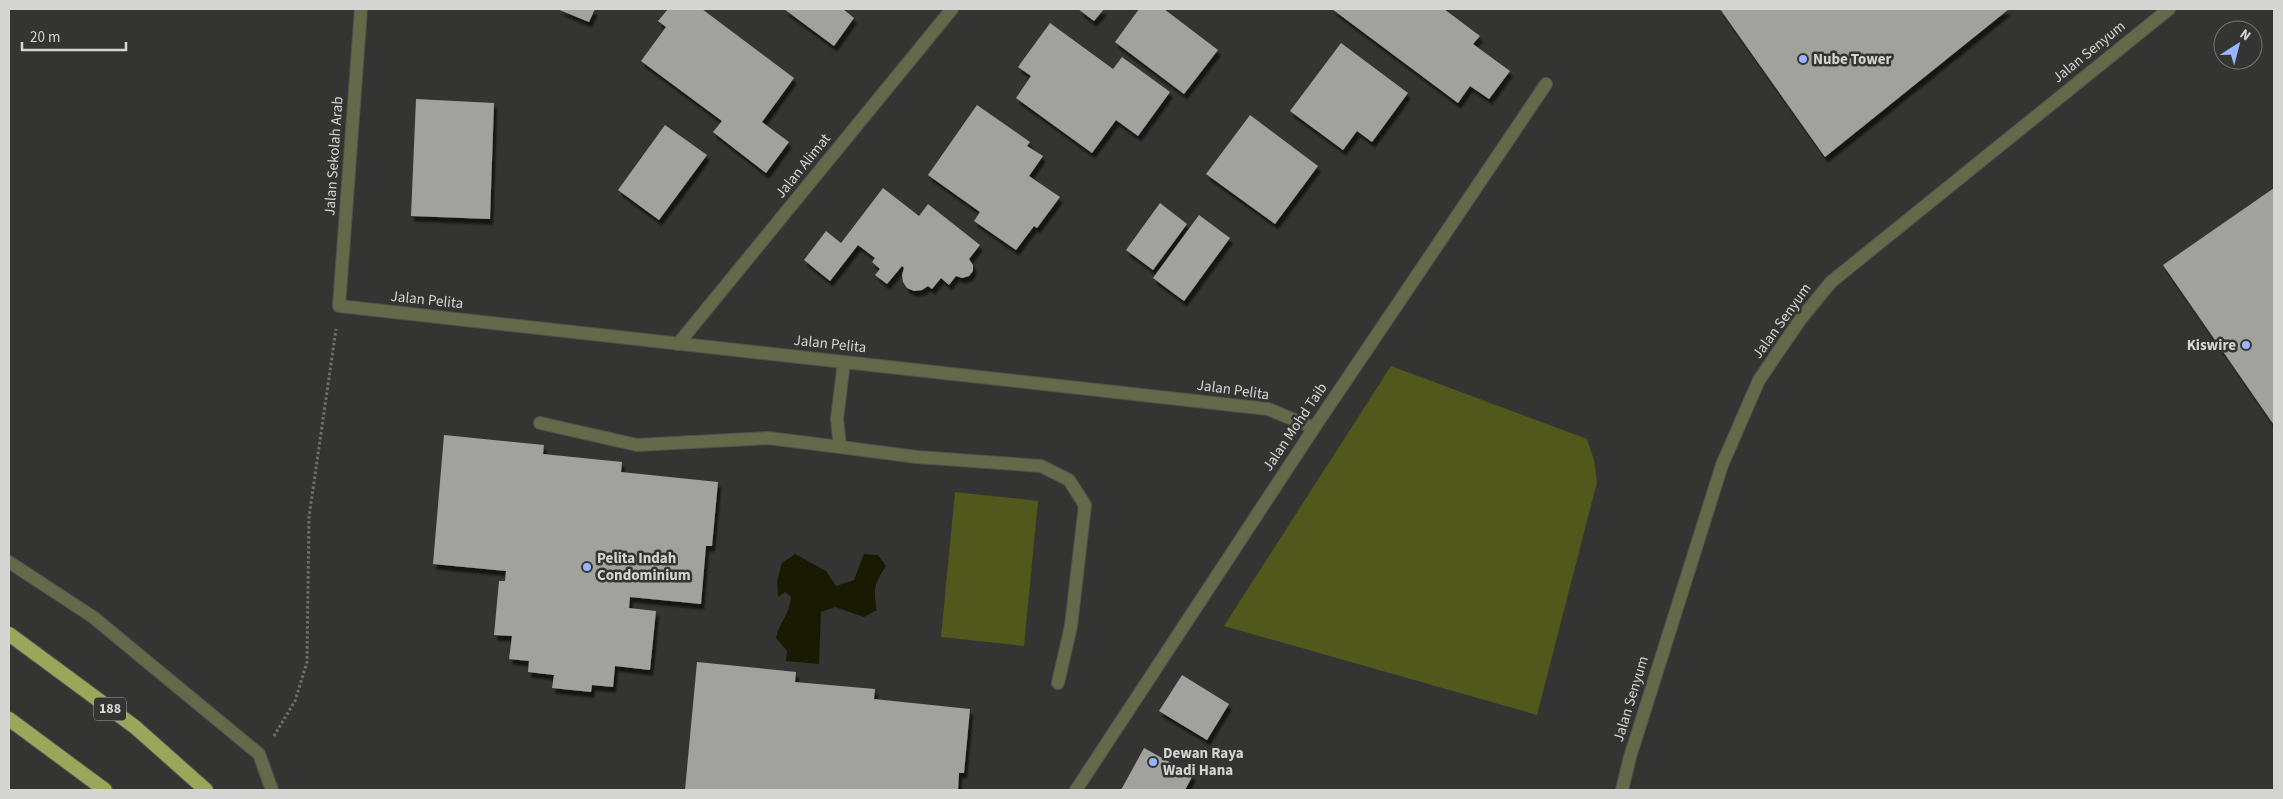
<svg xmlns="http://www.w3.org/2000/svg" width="2283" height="799" viewBox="0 0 2283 799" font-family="'Source Sans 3',sans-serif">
<defs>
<filter id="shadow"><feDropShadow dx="3" dy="5.5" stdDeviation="1" flood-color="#0009"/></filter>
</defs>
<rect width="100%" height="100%" fill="#343532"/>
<g fill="#50581c">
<path d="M 1391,366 L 1587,439 L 1594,460 L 1597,482 L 1537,715 L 1224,626 Z"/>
<path d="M 955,492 L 1038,501 L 1024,646 L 941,637 Z"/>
</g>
<path fill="#181b02" d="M 795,554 L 826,571 L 836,586 L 854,580 L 864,554 L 878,555 L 886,566 C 874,584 873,589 877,610 L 864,617 L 835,607 L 821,612 L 819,664 L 786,661 L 787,651 L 776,638 C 780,621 789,616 791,597 L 785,592 L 778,597 L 777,581 L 782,563 Z"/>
<g fill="#a1a29e" filter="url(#shadow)">
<path d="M 557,9 L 595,9 L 589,22 Z"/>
<path d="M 668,9 L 702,9 L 794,78 L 762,122 L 789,142 L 766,173 L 713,132 L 722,121 L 641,61 L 666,27 L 658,21 Z"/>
<path d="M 784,9 L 843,9 L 854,18 L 834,46 Z"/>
<path d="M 1078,9 L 1104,9 L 1094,21 Z"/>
<path d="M 1139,9 L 1164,9 L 1218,50 L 1184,94 L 1115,42 Z"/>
<path d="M 1332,9 L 1444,9 L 1480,36 L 1473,44 L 1510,71 L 1489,99 L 1470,86 L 1458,103 Z"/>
<path d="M 1720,9 L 2009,9 L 1825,157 Z"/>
<path d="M 1050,23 L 1113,69 L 1122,57 L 1170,92 L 1138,136 L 1116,120 L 1092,153 L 1016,98 L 1031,76 L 1018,67 Z"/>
<path d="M 1341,43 L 1408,93 L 1372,142 L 1357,131 L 1343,150 L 1290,111 Z"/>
<path d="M 416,99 L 494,103 L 490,219 L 411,216 Z"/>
<path d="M 977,105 L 1030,142 L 1027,146 L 1043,156 L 1029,176 L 1060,197 L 1037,228 L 1034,226 L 1016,250 L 974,221 L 980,212 L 928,175 Z"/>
<path d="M 1250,115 L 1318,166 L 1275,224 L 1206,174 Z"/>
<path d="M 665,125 L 707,155 L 659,220 L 618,190 Z"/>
<path d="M 883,188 L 919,216 L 928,204 L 980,245 L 969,259 L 973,265 L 973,271 L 969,276 L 962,278 L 956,276 L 949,285 L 941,278 L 932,289 L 928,286 L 922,290 L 914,291 L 907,288 L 903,282 L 902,275 L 904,268 L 902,266 L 887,284 L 875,275 L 880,269 L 872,262 L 875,258 L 858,245 L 830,281 L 804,260 L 826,231 L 841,243 Z"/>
<path d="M 2274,188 L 2274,425 L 2163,265 Z"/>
<path d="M 1160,203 L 1187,224 L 1153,270 L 1126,250 Z"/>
<path d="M 1199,215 L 1230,238 L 1184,301 L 1153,278 Z"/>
<path d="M 444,435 L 544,445 L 543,454 L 622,462 L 621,472 L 718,482 L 712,546 L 706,546 L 701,604 L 630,597 L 629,608 L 656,611 L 650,670 L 615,666 L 613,687 L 592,685 L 591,692 L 552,688 L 554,675 L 528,672 L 529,661 L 509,659 L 512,636 L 494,635 L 499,581 L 505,581 L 506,571 L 433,564 Z"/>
<path d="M 697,662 L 796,672 L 795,682 L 875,689 L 874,699 L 970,709 L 964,773 L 959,773 L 958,790 L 685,790 Z"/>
<path d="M 1182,675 L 1229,704 L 1207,740 L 1159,711 Z"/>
<path d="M 1144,748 L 1193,775 L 1185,790 L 1121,790 Z"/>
</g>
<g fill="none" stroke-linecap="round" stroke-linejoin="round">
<defs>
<g id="service">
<path d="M 844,362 L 837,419 L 840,447 L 917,457 L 1041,466 L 1069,480 L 1085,505 L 1071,626 L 1058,683"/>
<path d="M 540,423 L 637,445 L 768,438 L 840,447"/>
<path d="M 9,562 L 93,617 L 259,754 L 272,790"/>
</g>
<g id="minor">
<path d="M 361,9 L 339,306 L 1268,409 L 1314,428"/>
<path d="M 678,344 L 952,9"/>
<path d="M 1076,790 L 1314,428 L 1546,84"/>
<path d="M 1622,790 L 1630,757 L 1722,465 L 1759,380 L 1800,320 L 1831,282 L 2169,9"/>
</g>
<g id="trunk">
<path d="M 9,634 L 135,727 L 206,790"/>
<path d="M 9,719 L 105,790"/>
</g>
</defs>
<use href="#service" stroke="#51524f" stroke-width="14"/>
<use href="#minor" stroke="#51524f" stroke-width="14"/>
<use href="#trunk" stroke="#51524f" stroke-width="16"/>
<path stroke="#6f706d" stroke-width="3" stroke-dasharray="2.5 2.5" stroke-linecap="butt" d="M 274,736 L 295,701 L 307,662 L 309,517 L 336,329"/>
<use href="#service" stroke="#646949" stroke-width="12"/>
<use href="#minor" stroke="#646949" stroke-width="12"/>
<use href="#trunk" stroke="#9aa75a" stroke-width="14"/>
</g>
<g fill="#98b6fd" stroke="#343532" stroke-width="2">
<circle cx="1803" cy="59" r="5"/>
<circle cx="2246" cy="345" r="5"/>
<circle cx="587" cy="567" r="5"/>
<circle cx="1153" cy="762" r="5"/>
</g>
<g text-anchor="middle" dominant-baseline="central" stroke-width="5" stroke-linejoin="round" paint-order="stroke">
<rect fill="#343532" stroke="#a5a6a3" stroke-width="1" x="94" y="697.5" width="32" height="23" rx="4"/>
<g font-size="14" font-weight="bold" fill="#d5d6d4">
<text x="110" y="709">188</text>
</g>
<g font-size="15" fill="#d5d6d4" stroke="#343532">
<text transform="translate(2089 52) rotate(-39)">Jalan Senyum</text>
<text transform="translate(334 156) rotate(-86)">Jalan Sekolah Arab</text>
<text transform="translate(803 166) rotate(-51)">Jalan Alimat</text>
<text transform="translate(427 300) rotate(6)">Jalan Pelita</text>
<text transform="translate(1782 321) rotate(-54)">Jalan Senyum</text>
<text transform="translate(830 344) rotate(6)">Jalan Pelita</text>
<text transform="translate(1233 390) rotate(8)">Jalan Pelita</text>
<text transform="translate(1295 427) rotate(-56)">Jalan Mohd Taib</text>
<text transform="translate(1631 699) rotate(-73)">Jalan Senyum</text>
</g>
<g font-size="15" font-weight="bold" fill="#d5d6d4" stroke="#343532" text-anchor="start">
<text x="1813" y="59">Nube Tower</text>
<text x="2236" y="345" text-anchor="end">Kiswire</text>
<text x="597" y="558">Pelita Indah<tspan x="597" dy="17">Condominium</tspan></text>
<text x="1163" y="753">Dewan Raya<tspan x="1163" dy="17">Wadi Hana</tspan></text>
</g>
</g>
<rect width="2283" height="799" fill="none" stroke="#d5d6d4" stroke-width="20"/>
<g transform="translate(2238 45) rotate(36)"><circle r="24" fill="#343532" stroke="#747573"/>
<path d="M0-4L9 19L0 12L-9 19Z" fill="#98b6fd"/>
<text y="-8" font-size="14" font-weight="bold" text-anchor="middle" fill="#d5d6d4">N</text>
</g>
<path d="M22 42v8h104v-8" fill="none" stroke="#d5d6d4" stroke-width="2.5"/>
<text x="30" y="42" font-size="15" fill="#d5d6d4" stroke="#343532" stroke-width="4" paint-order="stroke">20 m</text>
</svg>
